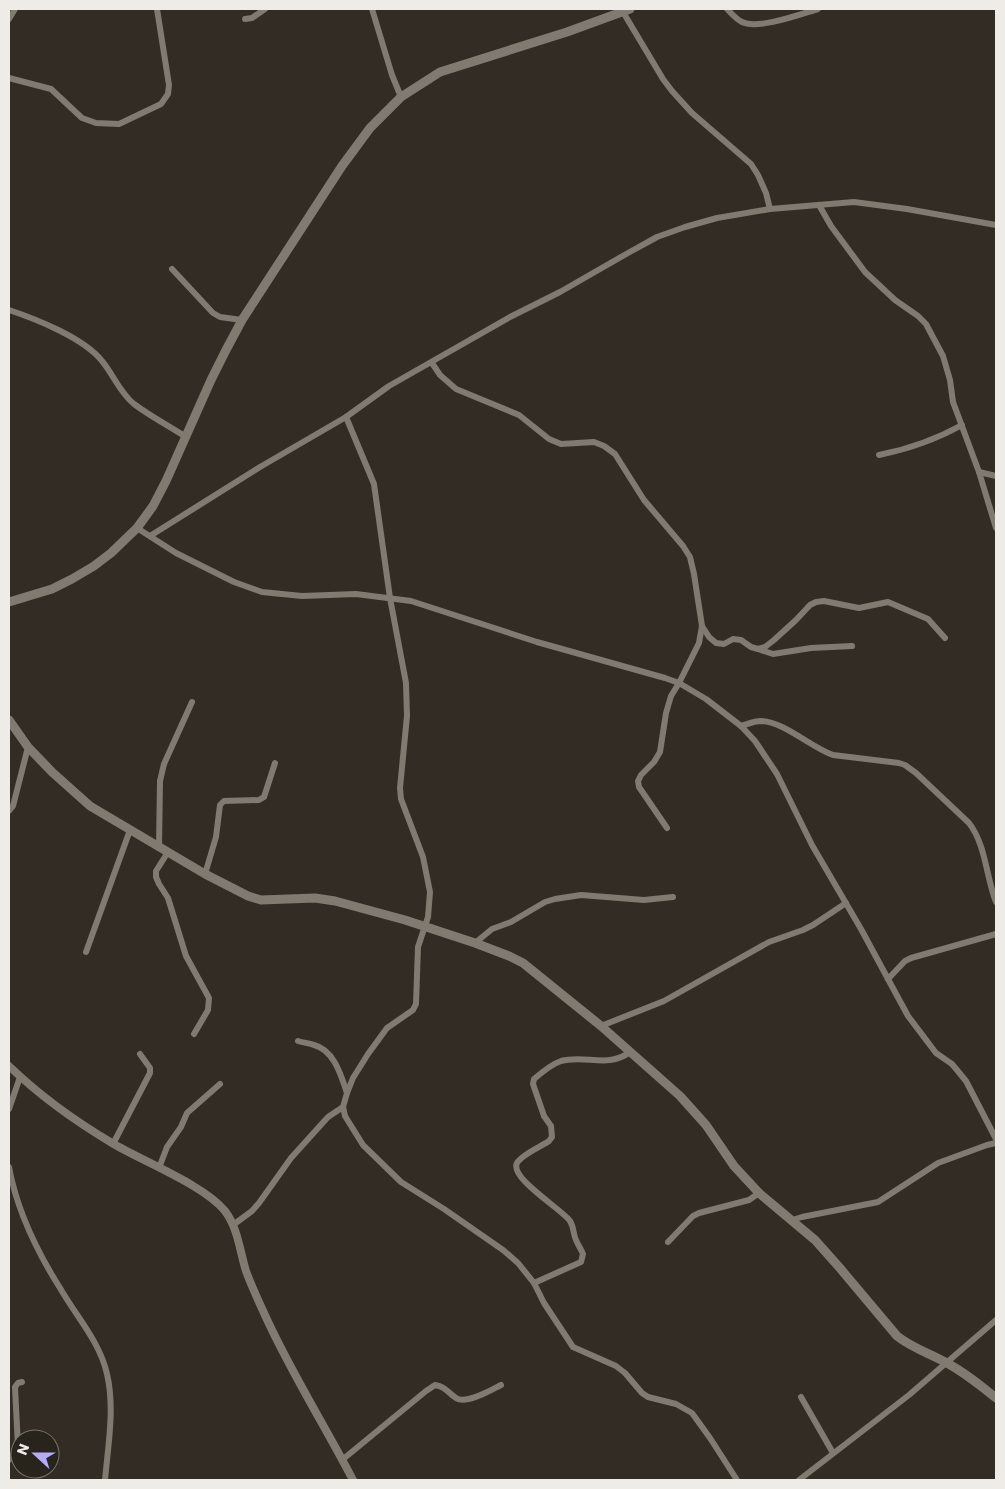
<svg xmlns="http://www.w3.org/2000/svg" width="1005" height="1489" viewBox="0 0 1005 1489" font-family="Poppins,sans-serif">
<rect width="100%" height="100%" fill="#322c25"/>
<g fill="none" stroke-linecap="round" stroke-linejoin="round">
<g stroke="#807a71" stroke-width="6">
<path d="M 372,9 L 392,75 L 401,97"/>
<path d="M 727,9 C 731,13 736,19 742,22 C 758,30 801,14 818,9"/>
<path d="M 623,12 L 663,79 L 672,91 L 692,113 L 751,164 L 758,175 L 766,193 L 770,209"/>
<path d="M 9,19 L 15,9"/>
<path d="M 245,19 L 252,18 L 265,9"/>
<path d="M 9,78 L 51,89 L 82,118 L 96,123 L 119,124 L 161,104 L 168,94 L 169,85 L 157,9"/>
<path d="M 819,205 L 831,226 L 865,272 L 895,300 L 918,316 L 926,324 L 943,356 L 950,380 L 953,402 L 979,472 L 996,528"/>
<path d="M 172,269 L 213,313 L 220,317 L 242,320"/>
<path d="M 9,310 C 36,319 84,338 102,361 C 113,374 120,393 134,404 C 150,416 169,426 186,437"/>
<path d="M 432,363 L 440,375 L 456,389 L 519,415 L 549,439 L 561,444 L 594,442 L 604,446 L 615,454 L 644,500 L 683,546 L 690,557 L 694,574 L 702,626 L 699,643 L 679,683 L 671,696 L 666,713 L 660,752 L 654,762 L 641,775 L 638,781 L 639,787 L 667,828"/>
<path d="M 346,417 L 374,484 L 390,598 L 406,683 L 407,716 L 400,788 L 401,799 L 423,857 L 430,892 L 428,917 L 418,947 L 416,1004 L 413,1010 L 387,1028 L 368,1054 L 353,1078 L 347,1093 L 343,1107 L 345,1116 L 363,1145 L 401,1182 L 444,1209 L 503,1250 L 518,1263 L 534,1283 L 544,1303 L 573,1347 L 616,1366 L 625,1373 L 642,1393 L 648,1397 L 676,1404 L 692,1413 L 710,1438 L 737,1480"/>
<path d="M 879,455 C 909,449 935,440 962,425"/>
<path d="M 979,472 L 996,476"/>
<path d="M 137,528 L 176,553 L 234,582 L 262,592 L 302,596 L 356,594 L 411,601 L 537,642 L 665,678 L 679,683 L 706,699 L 741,726 L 755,741 L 777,774 L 812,845 L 861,929 L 908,1016 L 936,1053 L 952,1064 L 966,1081 L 996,1139"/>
<path d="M 150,536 L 260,467 L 346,417 L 389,386 L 510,317 L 560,292 L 628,253 L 657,237 L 685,227 L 717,218 L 770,209 L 854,202 L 907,209 L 996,225"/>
<path d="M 702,626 L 709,637 L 716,643 L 724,644 L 733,639 L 741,640 L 751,647 L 758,649 L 765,647 L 774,640 L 796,620 L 810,605 L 816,602 L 824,601 L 859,608 L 888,602 L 928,619 L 945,638"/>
<path d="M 758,649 L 773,654 L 811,648 L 852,646"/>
<path d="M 741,726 C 748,724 754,721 761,721 C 785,722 810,747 833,755 L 899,763 L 905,765 L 916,773 L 969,823 C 986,845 986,877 996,902"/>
<path d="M 9,811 L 13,806 L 28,747"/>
<path d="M 159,847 L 160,781 L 164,764 L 192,702"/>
<path d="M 168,852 L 156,871 L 156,877 L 159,884 L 168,898 L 186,956 L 209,998 L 208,1010 L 194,1034"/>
<path d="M 205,874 L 216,837 L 220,805 L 224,801 L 259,800 L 264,797 L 275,763"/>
<path d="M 475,943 L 492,929 L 511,922 L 545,902 L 555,899 L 581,895 L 644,900 L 673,897"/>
<path d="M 86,952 L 130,830"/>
<path d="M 888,979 L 905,961 L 911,958 L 996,934"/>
<path d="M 601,1026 L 664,1001 L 769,942 L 803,930 L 813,925 L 846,903"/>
<path d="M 298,1041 C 304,1043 309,1043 314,1045 C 334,1050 341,1075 347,1093"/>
<path d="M 9,1109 L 20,1077"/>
<path d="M 113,1144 L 150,1073 L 150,1068 L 140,1054"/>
<path d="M 9,1167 C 17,1211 36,1250 60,1288 C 76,1316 100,1342 107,1374 C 115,1408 108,1446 105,1480"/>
<path d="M 159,1168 L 167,1147 L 181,1127 L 187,1113 L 220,1084"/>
<path d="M 792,1220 L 802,1217 L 878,1202 L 938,1163 L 987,1145 L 996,1143"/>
<path d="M 233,1225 L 252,1211 L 259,1203 L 291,1158 L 328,1117 L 343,1107"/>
<path d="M 668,1242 L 693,1216 L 699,1213 L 749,1200 L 759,1193"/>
<path d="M 534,1283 L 581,1262 L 583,1254 C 581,1249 578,1245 576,1240 C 573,1234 574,1227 570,1221 C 563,1210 509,1178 517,1163 C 521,1155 542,1146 549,1141 L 552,1137 L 551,1126 L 544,1116 L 533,1084 L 534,1079 C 541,1073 552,1064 561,1061 C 586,1054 607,1069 630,1052"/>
<path d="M 801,1397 L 833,1453"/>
<path d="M 9,1460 L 18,1447 L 15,1387 L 18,1383 L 22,1382"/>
<path d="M 342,1460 L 426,1391 L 435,1385 C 446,1387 447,1392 456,1398 C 466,1405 491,1390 501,1385"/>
<path d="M 799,1480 L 909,1395 L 996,1320"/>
</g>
<path stroke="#807a71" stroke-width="8" d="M 9,1066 C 40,1096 75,1121 112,1143 C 142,1161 204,1185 225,1211 C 238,1228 240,1252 246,1271 C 251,1285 258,1300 264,1313 C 290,1371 324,1424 353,1480"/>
<g stroke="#807a71" stroke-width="9">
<path d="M 9,602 L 52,589 L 72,579 L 94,566 L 111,553 L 137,528 L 153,506 L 166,481 L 211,380 L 227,348 L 242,320 L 342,166 L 370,128 L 401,97 L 440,72 L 567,32 L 630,9"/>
<path d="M 9,720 L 28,747 L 52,772 L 90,806 L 205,874 L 248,896 L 261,900 L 315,898 L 335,901 L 405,920 L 475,943 L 509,956 L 523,963 L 601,1026 L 680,1096 L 706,1125 L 734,1166 L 759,1193 L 815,1240 L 839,1267 L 897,1336 C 912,1348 929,1353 945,1362 C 964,1372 980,1385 996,1398"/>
</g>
</g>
<rect width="1005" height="1489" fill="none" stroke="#efebe6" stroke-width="20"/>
<g transform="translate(35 1454) rotate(291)"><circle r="24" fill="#28231b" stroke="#78736c"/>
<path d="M0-4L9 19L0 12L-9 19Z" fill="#b4acf9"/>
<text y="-8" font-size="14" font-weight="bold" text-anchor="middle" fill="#efebe6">N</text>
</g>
</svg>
